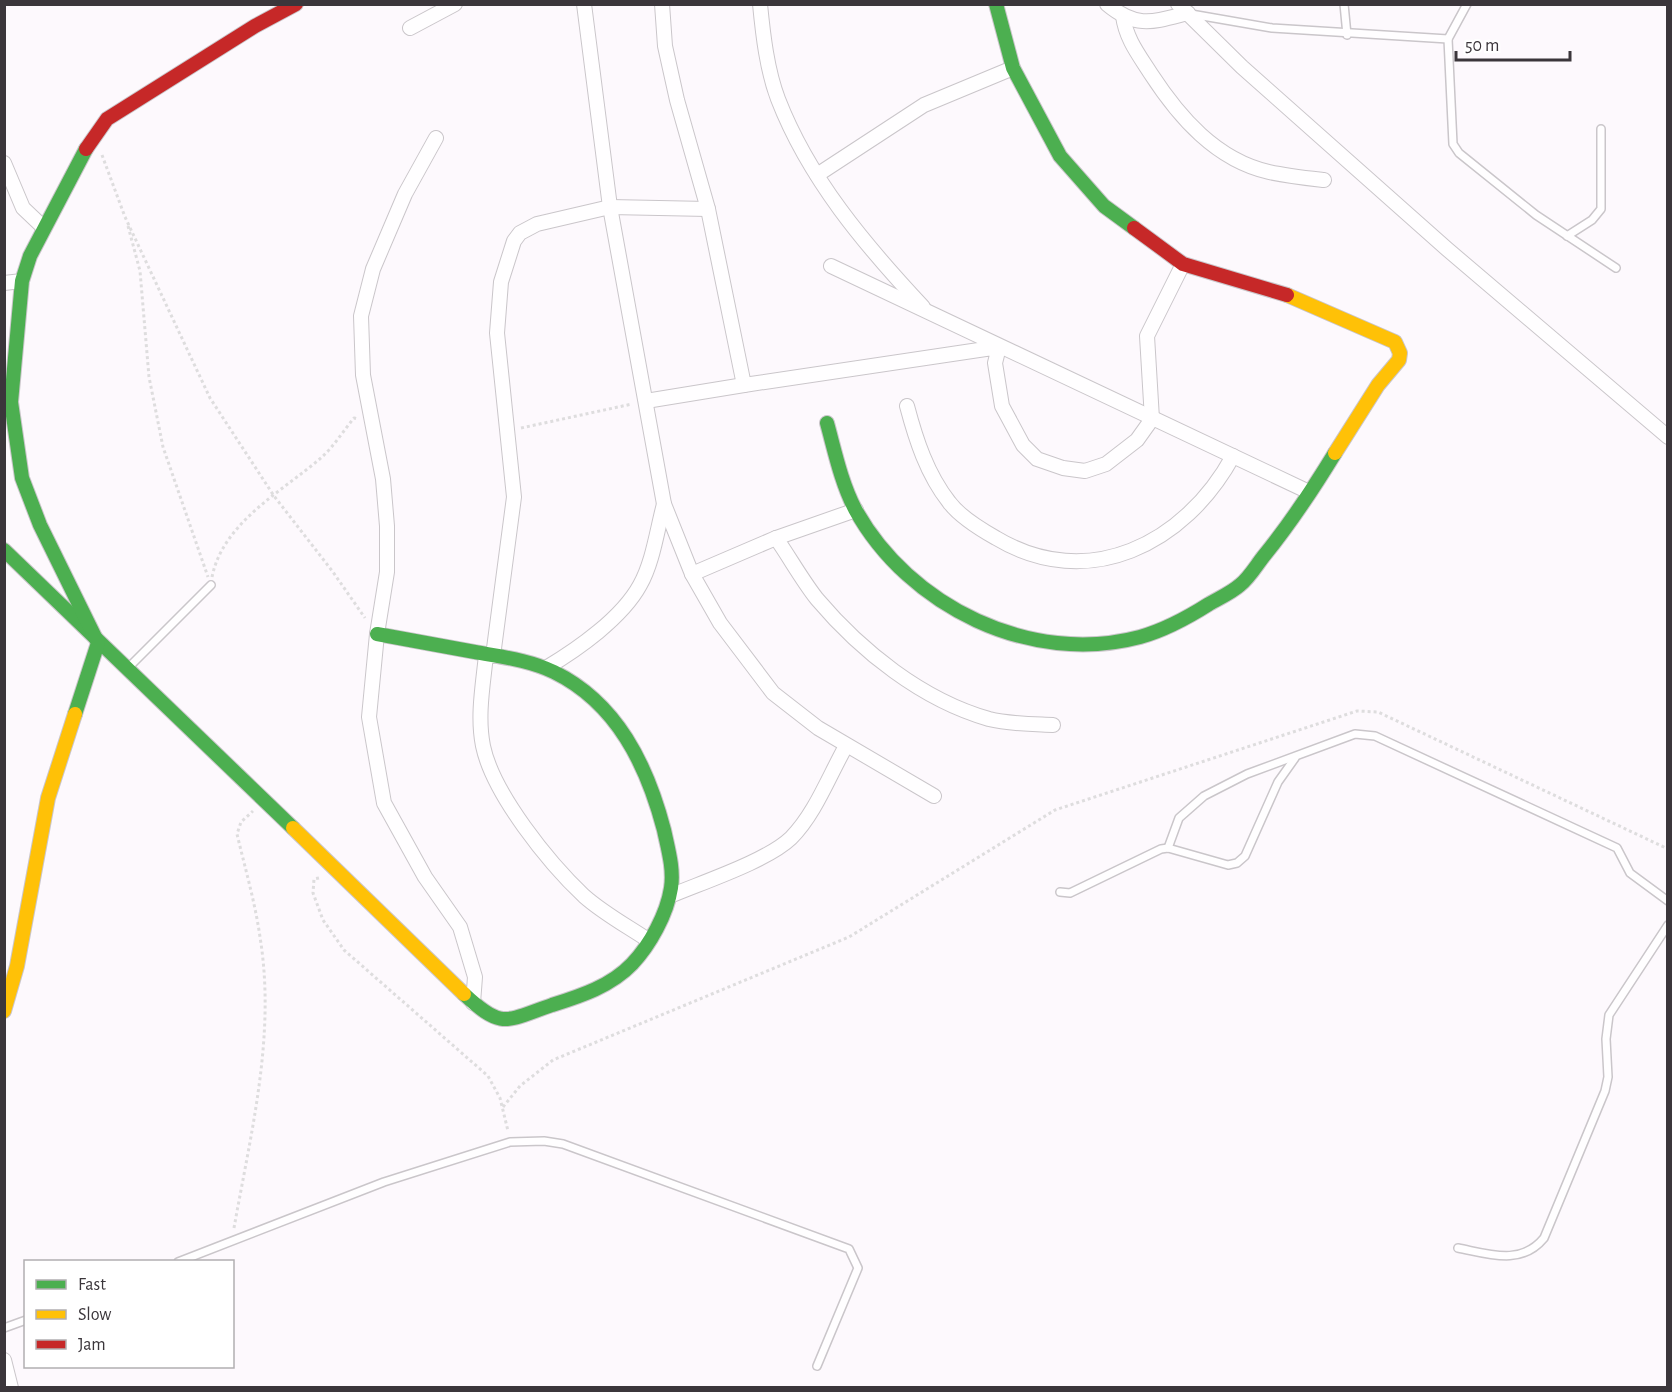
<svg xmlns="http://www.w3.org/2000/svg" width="1672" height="1392" viewBox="0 0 1672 1392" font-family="'Alegreya Sans',sans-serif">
<rect width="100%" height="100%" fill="#fdf9fd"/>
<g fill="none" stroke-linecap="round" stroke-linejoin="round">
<defs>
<g id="lane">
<path d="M 1344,4 L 1347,35"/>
<path d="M 1467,4 L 1448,39 L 1453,144 L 1459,153 L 1536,215 L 1616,268"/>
<path d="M 1191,14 L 1272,28 L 1448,39"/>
<path d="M 1567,236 L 1592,220 L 1601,209 L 1601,129"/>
<path d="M 128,668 L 211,585"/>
<path d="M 1168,848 L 1179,818 L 1204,796 L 1247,774 L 1355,734 L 1375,736 L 1617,848 L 1630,873 L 1668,901"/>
<path d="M 1060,892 L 1070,893 L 1161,849 L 1168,848 L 1228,865 L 1237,863 L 1245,856 L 1278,782 L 1295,758"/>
<path d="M 1458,1248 C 1489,1254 1521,1266 1544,1238 L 1605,1091 L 1608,1077 L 1606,1039 L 1609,1015 L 1668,925"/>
<path d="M 178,1262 L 384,1182 L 510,1142 L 544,1141 L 563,1144 L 849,1249 L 858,1268 L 817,1366"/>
<path d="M 4,1328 L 26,1320"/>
</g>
<g id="street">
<path d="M 584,4 L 610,207 L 664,504 L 692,574 L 720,623 L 773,693 L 818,728 L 934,796"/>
<path d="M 662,4 L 665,46 L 677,100 L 708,209 L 744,385 L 999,347 L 995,363 L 1002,406 L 1023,445 L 1037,459 L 1063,468 L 1085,471 L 1106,464 L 1137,440 L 1152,419 L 1147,336 L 1183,264"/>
<path d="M 760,4 C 763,35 767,70 778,99 C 809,179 865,245 923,307"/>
<path d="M 1107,4 C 1137,29 1153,22 1188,13"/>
<path d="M 1178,4 L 1242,67 L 1447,249 L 1668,437"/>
<path d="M 1123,16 C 1126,39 1139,55 1151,74 C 1179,117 1216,160 1269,172 C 1287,176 1306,178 1324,180"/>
<path d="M 410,28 L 455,4"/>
<path d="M 436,138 L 405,194 L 373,269 L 361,316 L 363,375 L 383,479 L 387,526 L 387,572 L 377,634 L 369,717 L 384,803 L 425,877 L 460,927 L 475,977 L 473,1003"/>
<path d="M 4,163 L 23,208 L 43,227"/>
<path d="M 817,175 L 924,105 L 1013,68"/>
<path d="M 831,266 L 1309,492"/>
<path d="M 4,283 L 22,281"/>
<path d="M 646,401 L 744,385"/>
<path d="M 907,406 C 916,440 927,474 949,502 C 960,517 980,529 996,538 C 1088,593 1185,544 1233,456"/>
<path d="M 776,538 C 790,558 802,580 817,599 C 861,651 922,700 989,719 C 1009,724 1032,724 1053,725"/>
<path d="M 692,574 L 776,538 L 856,510"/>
<path d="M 486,655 C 483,685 477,716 483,746 C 493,794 549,863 584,896 C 603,913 627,926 648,940"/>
<path d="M 493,656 L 514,497 L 497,333 L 501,282 L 514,241 L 520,233 L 537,224 L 610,207 L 708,209"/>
<path d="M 546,668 C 578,649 622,618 640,585 C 653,562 657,530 664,504"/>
<path d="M 670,896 C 703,882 767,861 791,838 C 815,814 829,776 846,746"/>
<path d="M 4,1360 L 11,1388"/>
</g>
<g id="fast">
<path d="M 996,4 L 1013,68 L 1060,156 L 1104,206 L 1134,228"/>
<path d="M 827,423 C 835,452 841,482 855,509 C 909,607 1031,666 1140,637 C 1165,630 1187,618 1209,604 C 1219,598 1231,593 1240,585 C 1249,578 1256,566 1263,557 C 1290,524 1313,489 1335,453"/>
<path d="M 4,550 L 293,828"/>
<path d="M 377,634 C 410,640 442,646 475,652 C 502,657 529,660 554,672 C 617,703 647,765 664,830 C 668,849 674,869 671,888 C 667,914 650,945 632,964 C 611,986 581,996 552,1005 C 506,1021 502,1030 464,994"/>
<path d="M 75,714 L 98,643 L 40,525 L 22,478 L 11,402 L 22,281 L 30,256 L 86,149"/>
</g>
<g id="slow">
<path d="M 1287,295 L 1395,342 L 1400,353 L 1399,360 L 1378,385 L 1335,453"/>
<path d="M 293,828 L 464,994"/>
<path d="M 4,1011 L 17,966 L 48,798 L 75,714"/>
</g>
<g id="jam">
<path d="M 86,149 L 107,119 L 255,26 L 296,4"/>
<path d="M 1134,228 L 1183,264 L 1287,295"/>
</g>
</defs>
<use href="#lane" stroke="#cac6ca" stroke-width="10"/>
<use href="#street" stroke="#cac6ca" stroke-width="16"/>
<use href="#fast" stroke="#cac6ca" stroke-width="16"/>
<use href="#slow" stroke="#cac6ca" stroke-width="16"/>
<use href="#jam" stroke="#cac6ca" stroke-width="16"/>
<g stroke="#deddde" stroke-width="3" stroke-dasharray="3 3" stroke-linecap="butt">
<path d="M 102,155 L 125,217"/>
<path d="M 125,217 L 210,398 L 274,496 L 333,572 L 365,618"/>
<path d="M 128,226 L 140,271 L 149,377 L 163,447 L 208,577"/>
<path d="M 521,428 L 632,404"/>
<path d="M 212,577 C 223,522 283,491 322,457 C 334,446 344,430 354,418 L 358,419"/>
<path d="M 319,878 L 314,879 L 313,893 L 323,920 L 344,950 L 488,1076 L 500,1098 L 508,1131"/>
<path d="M 503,1107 L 520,1086 L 553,1060 L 849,937 L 1055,810 L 1357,711 L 1378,712 L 1668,849"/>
<path d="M 234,1228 C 251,1132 276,1035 260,937 C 255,902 245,868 237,834 L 241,822 L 253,811"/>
</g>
<use href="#lane" stroke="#fffeff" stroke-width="7"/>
<use href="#street" stroke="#fffeff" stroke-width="14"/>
<use href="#fast" stroke="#4caf50" stroke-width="14"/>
<use href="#slow" stroke="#ffc107" stroke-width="14"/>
<use href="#jam" stroke="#c62828" stroke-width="14"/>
</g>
<rect width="1672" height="1392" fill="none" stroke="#3b363b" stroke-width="12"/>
<rect x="24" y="1260" width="210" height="108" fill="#ffffff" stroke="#b1afb1" stroke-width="1.5"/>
<rect x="36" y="1280" width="30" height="9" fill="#4caf50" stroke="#b1afb1" stroke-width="1.5"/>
<text x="78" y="1290" font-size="18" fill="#3b363b">Fast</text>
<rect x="36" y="1310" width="30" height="9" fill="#ffc107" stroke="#b1afb1" stroke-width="1.5"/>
<text x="78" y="1320" font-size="18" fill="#3b363b">Slow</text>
<rect x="36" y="1340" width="30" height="9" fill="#c62828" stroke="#b1afb1" stroke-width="1.5"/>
<text x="78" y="1350" font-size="18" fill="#3b363b">Jam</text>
<path d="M1456 51v9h114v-9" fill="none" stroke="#3b363b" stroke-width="3"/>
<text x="1465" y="51" font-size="18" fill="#3b363b" stroke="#ffffff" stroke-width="4.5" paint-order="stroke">50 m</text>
</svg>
